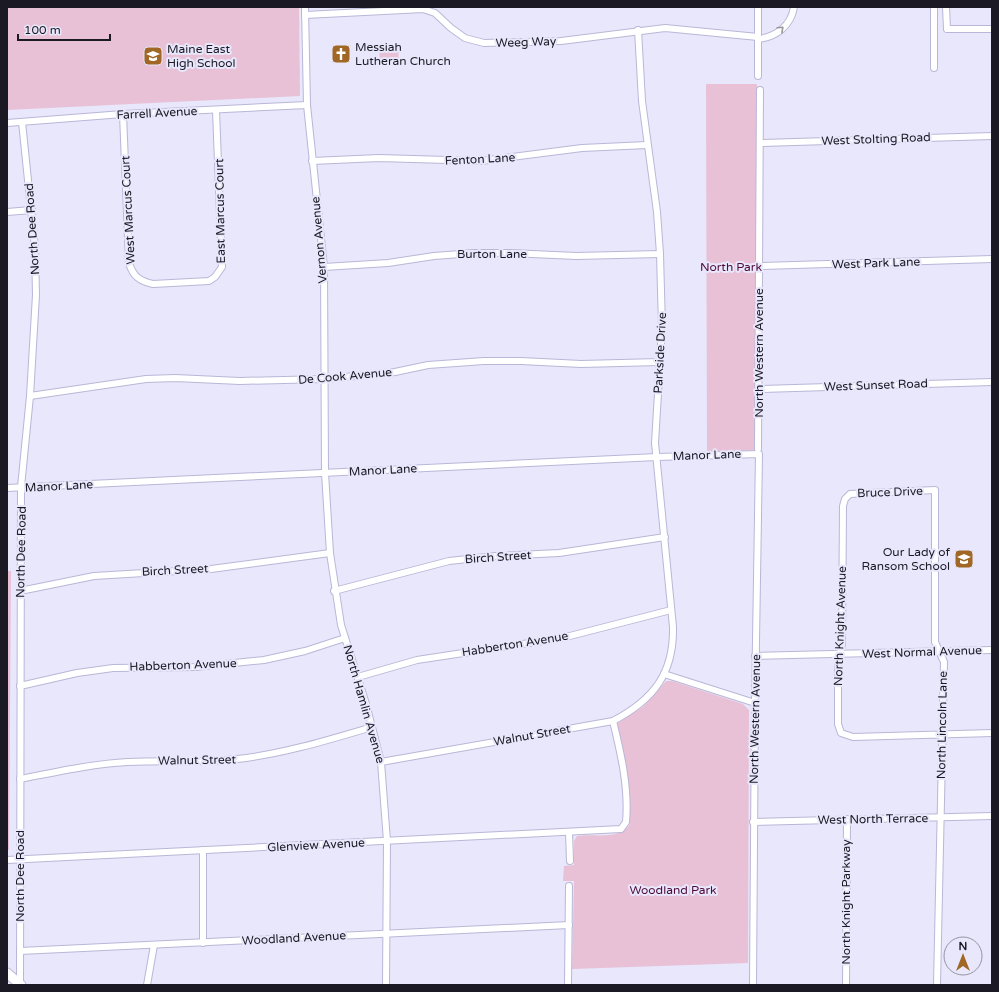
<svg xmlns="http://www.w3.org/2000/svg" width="999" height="992" viewBox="0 0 999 992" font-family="'Varela Round',sans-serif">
<rect width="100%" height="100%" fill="#e8e7fb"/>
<g fill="#e8c1d7">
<path d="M 7,7 L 299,7 L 300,96 L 7,110 Z"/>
<path d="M 379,45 L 398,46 L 399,63 L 380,64 Z"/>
<path d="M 706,84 L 757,84 L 756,450 L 707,452 Z"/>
<path d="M 7,571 L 11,571 L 9,850 L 7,850 Z"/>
<path d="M 666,681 L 672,681 L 743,704 L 749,710 L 748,963 L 572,969 L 574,881 L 563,881 L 564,866 L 574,865 L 574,841 L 577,836 C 594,833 619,841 630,824 L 627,770 L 618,729 L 618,723 L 644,706 Z"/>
</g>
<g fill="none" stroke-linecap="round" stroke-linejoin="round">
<defs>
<g id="street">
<path d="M 305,7 L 307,105 L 324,267 L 325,473 L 330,553 L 341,625 L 366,704 L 381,762 L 387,841 L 386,985"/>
<path d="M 758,7 L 758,76"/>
<path d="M 946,7 L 947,29 L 992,29"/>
<path d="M 305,15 L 423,9 L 435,13 L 451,28 L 465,38 L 484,43 L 561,41 L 665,28 L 758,37"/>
<path d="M 758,39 C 776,37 791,26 794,7"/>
<path d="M 934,68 L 934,7"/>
<path d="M 123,114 L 129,263 C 133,276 139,281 153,284 L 209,281 L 215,277 L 222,267 L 216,110"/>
<path d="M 7,123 L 123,114 L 307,105"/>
<path d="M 760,143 L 992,136"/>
<path d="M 312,161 L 379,158 L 481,161 L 582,148 L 647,145"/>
<path d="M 7,212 L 32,210"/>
<path d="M 760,266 L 992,259"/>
<path d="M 324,267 L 388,263 L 434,256 L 474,253 L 510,253 L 576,256 L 660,254"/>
<path d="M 759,389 L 992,382"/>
<path d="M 30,396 L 146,379 L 175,378 L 240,381 L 325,379 L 395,372 L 428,365 L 484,361 L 521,361 L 581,364 L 660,362"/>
<path d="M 758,449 L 760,90"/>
<path d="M 7,488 L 657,457 L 759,454 L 755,703 L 753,985"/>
<path d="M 20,591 L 94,576 L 211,569 L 330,553"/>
<path d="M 334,591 L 449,561 L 496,556 L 559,553 L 665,537"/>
<path d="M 755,656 L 992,650"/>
<path d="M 664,674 L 755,703"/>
<path d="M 358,677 L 417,660 L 562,638 L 671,610"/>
<path d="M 20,686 L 77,673 L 113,668 L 195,667 L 264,660 L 305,651 L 345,638"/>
<path d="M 381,762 L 613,721 C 653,700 674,674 673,627 L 655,443 L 662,327 L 660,254 L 657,212 L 642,101 L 638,30"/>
<path d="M 20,779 C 56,772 91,764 128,762 C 164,760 201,763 237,759 C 283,754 328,740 372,727"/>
<path d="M 753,822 L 992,816"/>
<path d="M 569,832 L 570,861"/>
<path d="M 203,850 L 203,943"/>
<path d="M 7,860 L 621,829 L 626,822 C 629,788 621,754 613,721"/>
<path d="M 20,951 L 569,925"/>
<path d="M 20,983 L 21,487 L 30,396 L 36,295 L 35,248 L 22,122"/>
<path d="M 147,985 L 154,945"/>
<path d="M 568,985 L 569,886"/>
<path d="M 846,985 L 847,819"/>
<path d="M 937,985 L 944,662 L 935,642 L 935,490 L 850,494 L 845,499 L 843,506 L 842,644 L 838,665 L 838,724 L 841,733 L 853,737 L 992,733"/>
</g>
<path id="secondary" d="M 7,973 L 21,985"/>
</defs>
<use href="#street" stroke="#b9b7d7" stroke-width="8"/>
<use href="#secondary" stroke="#b9b7d7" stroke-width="11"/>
<use href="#street" stroke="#fff" stroke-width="6"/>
<use href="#secondary" stroke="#fff" stroke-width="9"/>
</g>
<defs><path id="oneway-chevron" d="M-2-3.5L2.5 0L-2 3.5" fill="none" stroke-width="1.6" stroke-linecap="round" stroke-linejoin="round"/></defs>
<use stroke="#98989c" href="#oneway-chevron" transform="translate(781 29) rotate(-43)"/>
<defs>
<symbol id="church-square" viewBox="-11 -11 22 22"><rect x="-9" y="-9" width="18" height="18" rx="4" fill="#a06725" stroke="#e8e7fb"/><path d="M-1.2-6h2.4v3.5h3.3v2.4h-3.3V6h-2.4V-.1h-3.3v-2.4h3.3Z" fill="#fff"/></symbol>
<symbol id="school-square" viewBox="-11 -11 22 22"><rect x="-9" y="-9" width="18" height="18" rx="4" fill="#a06725" stroke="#e8e7fb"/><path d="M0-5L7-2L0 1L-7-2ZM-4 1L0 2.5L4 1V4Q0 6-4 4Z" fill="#fff"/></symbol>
</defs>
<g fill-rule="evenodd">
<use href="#church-square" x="330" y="43" width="22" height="22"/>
<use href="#school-square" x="142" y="45" width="22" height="22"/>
<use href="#school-square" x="953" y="548" width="22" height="22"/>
</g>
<g text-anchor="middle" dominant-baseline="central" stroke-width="4" stroke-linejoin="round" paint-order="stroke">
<g font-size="12" fill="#1a1924" stroke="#e8e7fb">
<text transform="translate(526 42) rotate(-2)">Weeg Way</text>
<text transform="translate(157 113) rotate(-3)">Farrell Avenue</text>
<text transform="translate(876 139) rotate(-2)">West Stolting Road</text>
<text transform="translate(480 159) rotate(-3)">Fenton Lane</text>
<text transform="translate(128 210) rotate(-93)">West Marcus Court</text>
<text transform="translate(220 211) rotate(-91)">East Marcus Court</text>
<text transform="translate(32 229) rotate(-94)">North Dee Road</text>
<text transform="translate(319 240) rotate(-95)">Vernon Avenue</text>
<text x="492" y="254">Burton Lane</text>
<text transform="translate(876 263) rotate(-2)">West Park Lane</text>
<text transform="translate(660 353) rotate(-87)">Parkside Drive</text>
<text transform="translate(759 353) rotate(-90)">North Western Avenue</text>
<text transform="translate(345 376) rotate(-5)">De Cook Avenue</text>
<text transform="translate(876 385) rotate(-2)">West Sunset Road</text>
<text transform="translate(707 455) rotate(-2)">Manor Lane</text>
<text transform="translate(383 470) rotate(-3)">Manor Lane</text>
<text transform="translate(59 486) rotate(-3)">Manor Lane</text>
<text transform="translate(890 492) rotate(-2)">Bruce Drive</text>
<text transform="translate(21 552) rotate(-89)">North Dee Road</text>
<text transform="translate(498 557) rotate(-4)">Birch Street</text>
<text transform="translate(175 570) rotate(-3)">Birch Street</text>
<text transform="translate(840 626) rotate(-88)">North Knight Avenue</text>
<text transform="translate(515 644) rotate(-9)">Habberton Avenue</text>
<text transform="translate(922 652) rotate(-2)">West Normal Avenue</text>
<text transform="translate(183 665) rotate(-2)">Habberton Avenue</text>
<text transform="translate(364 704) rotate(74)">North Hamlin Avenue</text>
<text transform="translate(755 719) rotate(-89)">North Western Avenue</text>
<text transform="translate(942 725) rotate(-89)">North Lincoln Lane</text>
<text transform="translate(532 735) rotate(-10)">Walnut Street</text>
<text transform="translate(197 760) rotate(-1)">Walnut Street</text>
<text transform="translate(873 819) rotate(-1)">West North Terrace</text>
<text transform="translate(316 845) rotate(-3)">Glenview Avenue</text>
<text transform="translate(20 876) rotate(-90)">North Dee Road</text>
<text transform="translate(846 902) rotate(-90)">North Knight Parkway</text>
<text transform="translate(294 938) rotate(-3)">Woodland Avenue</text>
</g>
<g font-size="12" fill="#1a1924" stroke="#e8e7fb" text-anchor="start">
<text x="355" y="47">Messiah<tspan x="355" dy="14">Lutheran Church</tspan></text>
<text x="167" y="49">Maine East<tspan x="167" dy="14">High School</tspan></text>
<text x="950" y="552" text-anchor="end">Our Lady of<tspan x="950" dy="14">Ransom School</tspan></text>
</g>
<g font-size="12" fill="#4e0b3a" stroke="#e8e7fb">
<text x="731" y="267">North Park</text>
<text x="673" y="890">Woodland Park</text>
</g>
</g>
<rect width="999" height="992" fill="none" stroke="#1a1924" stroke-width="16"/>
<g transform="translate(963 956)"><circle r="19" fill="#e8e7fb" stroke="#9695a5"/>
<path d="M0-3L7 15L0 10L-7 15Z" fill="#a06725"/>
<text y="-6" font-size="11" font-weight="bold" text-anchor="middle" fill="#1a1924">N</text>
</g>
<path d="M18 34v6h92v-6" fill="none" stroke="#1a1924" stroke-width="2"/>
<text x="24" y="34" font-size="12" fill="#1a1924" stroke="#e8e7fb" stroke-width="3" paint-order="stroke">100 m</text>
</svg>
